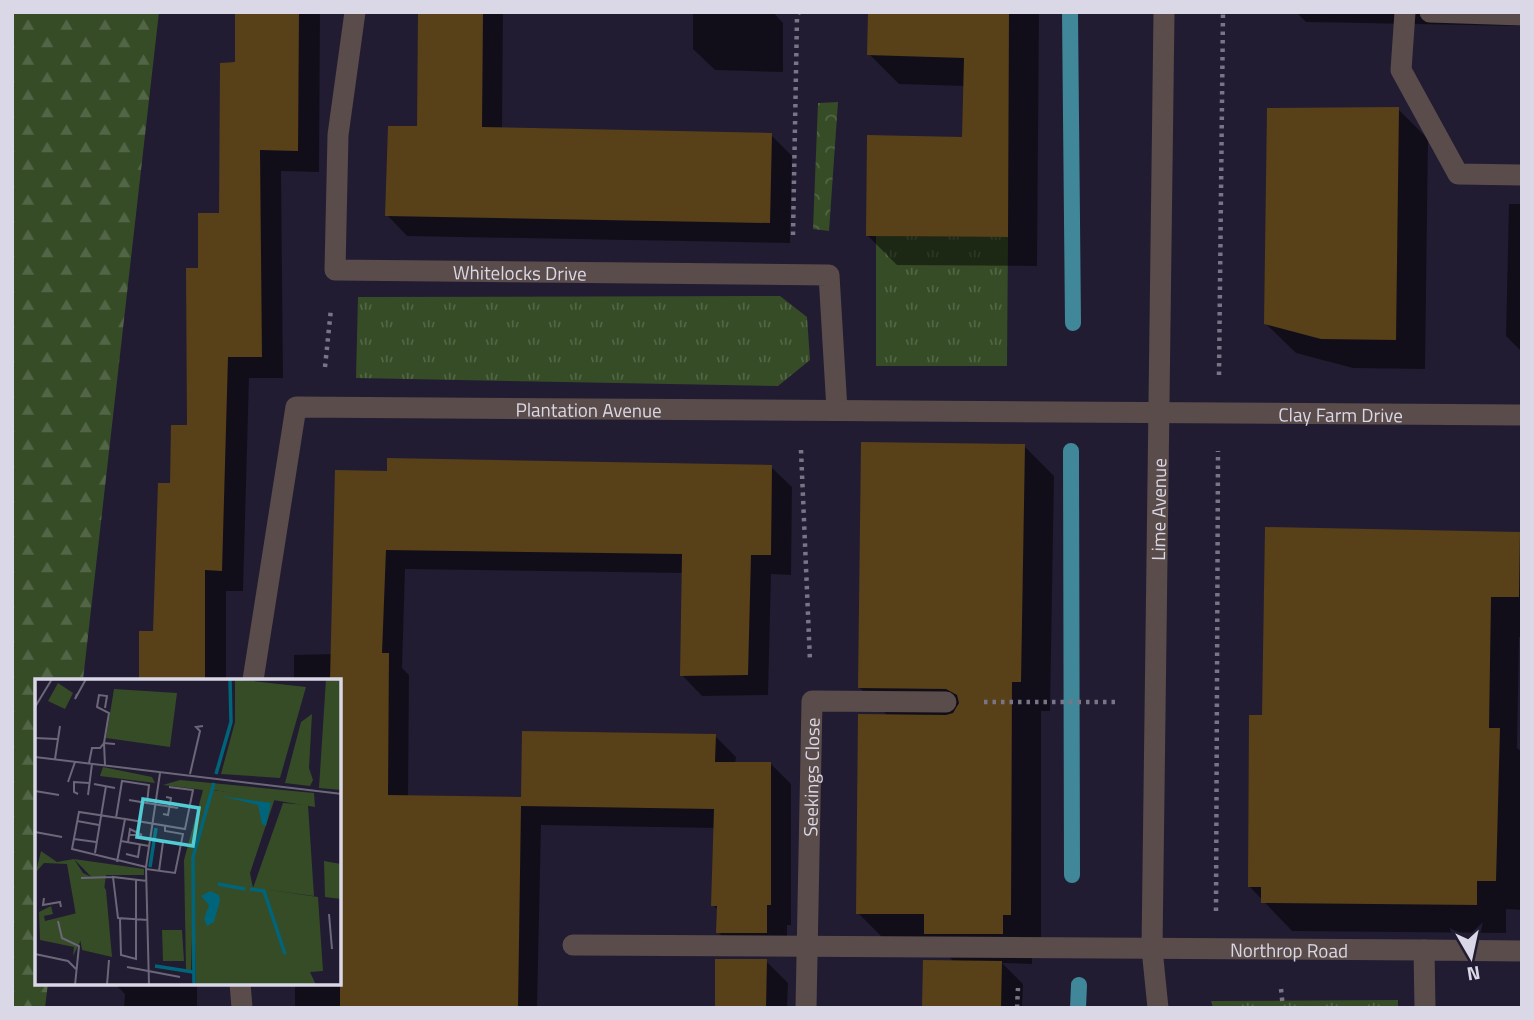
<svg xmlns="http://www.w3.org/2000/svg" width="1534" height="1020" viewBox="0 0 1534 1020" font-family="'Titillium Web',sans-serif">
<defs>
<pattern id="grass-tufts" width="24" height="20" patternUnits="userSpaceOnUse" patternTransform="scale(1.75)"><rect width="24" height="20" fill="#364c27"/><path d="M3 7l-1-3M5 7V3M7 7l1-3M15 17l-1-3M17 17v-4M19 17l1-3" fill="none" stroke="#526546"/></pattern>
<pattern id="forest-firs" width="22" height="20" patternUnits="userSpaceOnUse" patternTransform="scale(1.75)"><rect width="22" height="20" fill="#364c27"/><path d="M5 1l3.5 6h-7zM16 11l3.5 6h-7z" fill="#526546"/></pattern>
<pattern id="park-crowns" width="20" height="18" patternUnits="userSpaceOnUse" patternTransform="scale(1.75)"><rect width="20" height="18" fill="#364c27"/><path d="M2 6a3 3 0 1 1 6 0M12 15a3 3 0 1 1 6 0" fill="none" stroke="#526546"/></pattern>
</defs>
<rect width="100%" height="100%" fill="#211c31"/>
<g fill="url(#grass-tufts)">
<path d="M 876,236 L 1008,237 L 1007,366 L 876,366 Z"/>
<path d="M 780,296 L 807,317 L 810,360 L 778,386 L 356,378 L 358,297 Z"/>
<path d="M 1398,1000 L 1398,1008 L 1213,1008 L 1211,1001 Z"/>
</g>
<path fill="url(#forest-firs)" d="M 12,12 L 159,12 L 83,680 L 37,680 L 37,983 L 48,983 L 45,1008 L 12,1008 Z"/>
<path fill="url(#park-crowns)" d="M 838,102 L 829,231 L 813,229 L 818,103 Z"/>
<g fill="#0007">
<path d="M 237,12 L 320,12 L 319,172 L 281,171 L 283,378 L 249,378 L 243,591 L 226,591 L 226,680 L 141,680 L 154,633 L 171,485 L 188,427 L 200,269 L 221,214 L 236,64 Z"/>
<path d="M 420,12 L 503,12 L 502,129 L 771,135 L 792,156 L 790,243 L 407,236 L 387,215 L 419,128 Z"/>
<path d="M 693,12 L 773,12 L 783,23 L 783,72 L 715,70 L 693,49 Z"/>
<path d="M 869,12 L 1039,12 L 1037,266 L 897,265 L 867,235 L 964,139 L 965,86 L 899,84 L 869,54 Z"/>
<path d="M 1296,12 L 1522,12 L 1522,26 L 1306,22 Z"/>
<path d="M 1398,109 L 1428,139 L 1425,369 L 1353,368 L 1296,353 L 1265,323 Z"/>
<path d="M 1509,204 L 1522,204 L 1522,352 L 1506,336 Z"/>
<path d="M 1024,446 L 1054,476 L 1050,711 L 1041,711 L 1041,944 L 1032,944 L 1032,964 L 1002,963 L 1023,984 L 1022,1008 L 923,1008 L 954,962 L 936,943 L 888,943 L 858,913 L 888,716 L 860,688 Z"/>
<path d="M 771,467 L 792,487 L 791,575 L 771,574 L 768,695 L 702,696 L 682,675 L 684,573 L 405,569 L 402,668 L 409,675 L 408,797 L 523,798 L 715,736 L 736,757 L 735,764 L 770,763 L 791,784 L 791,925 L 787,925 L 787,953 L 738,952 L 718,932 L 718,910 L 713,905 L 715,828 L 541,825 L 537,1008 L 295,1008 L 295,983 L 340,983 L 340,680 L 294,680 L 294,655 L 332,654 L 336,472 Z"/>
<path d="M 1267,529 L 1522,534 L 1522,637 L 1519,637 L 1517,748 L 1522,752 L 1522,910 L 1506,909 L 1506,933 L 1292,931 L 1250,887 L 1264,717 Z"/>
<path d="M 766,961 L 788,983 L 787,1008 L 716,1008 Z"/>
<path d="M 114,983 L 197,983 L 197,1008 L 124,1008 L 125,994 Z"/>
</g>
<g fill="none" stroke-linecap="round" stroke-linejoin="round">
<g stroke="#41879a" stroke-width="16">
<path d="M 1070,12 L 1073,323"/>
<path d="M 1071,451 L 1072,875"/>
<path d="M 1078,1008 L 1079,985"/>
</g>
</g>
<g fill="#584019">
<path d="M 235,12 L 299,12 L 298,151 L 260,150 L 262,357 L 228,357 L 222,571 L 205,570 L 205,681 L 139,681 L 139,631 L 153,631 L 158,483 L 170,483 L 171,425 L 187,425 L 186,268 L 198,268 L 198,213 L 219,213 L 220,63 L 235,62 Z"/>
<path d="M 418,12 L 483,12 L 482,127 L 772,133 L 770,223 L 385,216 L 388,126 L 417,126 Z"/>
<path d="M 868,12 L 1009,12 L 1008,237 L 866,236 L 867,135 L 962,137 L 964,58 L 867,55 Z"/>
<path d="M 1399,107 L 1396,340 L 1321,339 L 1264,324 L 1267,108 Z"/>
<path d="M 861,442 L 1025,444 L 1021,682 L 1012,682 L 1011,915 L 1003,915 L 1003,934 L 924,934 L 924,914 L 856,914 L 858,714 L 946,715 L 953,713 L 959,703 L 957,695 L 946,689 L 858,688 Z"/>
<path d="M 387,458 L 772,465 L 771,555 L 751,555 L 748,675 L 680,676 L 682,554 L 386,550 L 382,653 L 389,653 L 388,795 L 521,797 L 522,731 L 716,734 L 715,762 L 771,762 L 771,905 L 767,905 L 767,933 L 716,933 L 717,906 L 711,906 L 714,809 L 521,806 L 518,1008 L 340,1008 L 340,681 L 330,681 L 335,470 L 387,471 Z"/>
<path d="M 1265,527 L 1520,532 L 1519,597 L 1491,597 L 1489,728 L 1500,728 L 1496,881 L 1477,881 L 1477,905 L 1261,903 L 1261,887 L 1248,887 L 1249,715 L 1262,715 Z"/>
<path d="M 715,959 L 767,959 L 766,1008 L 715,1008 Z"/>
<path d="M 923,960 L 1002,961 L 1001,1008 L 922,1008 Z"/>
</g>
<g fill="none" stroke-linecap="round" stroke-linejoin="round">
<g stroke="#797587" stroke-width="4.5" stroke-dasharray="3.5 5" stroke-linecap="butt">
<path d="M 793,235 L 797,17 L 799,12"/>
<path d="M 325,367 L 331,309"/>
<path d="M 1219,375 L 1223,12"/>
<path d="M 801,450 L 810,661"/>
<path d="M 984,702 L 1116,702"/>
<path d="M 1216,911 L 1218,451"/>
<path d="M 1281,989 L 1283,1008"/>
<path d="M 1017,1008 L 1018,988"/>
</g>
<g stroke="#594c4a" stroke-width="21">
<path id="s1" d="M 355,12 L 338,135 L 335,270 L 829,275 L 837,410"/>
<path d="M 1405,12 L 1401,70 L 1458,174 L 1522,175"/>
<path d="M 1430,12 L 1522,15"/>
<path id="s2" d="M 253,680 L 296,407 L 1522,415"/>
<path id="s3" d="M 573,945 L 1424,950"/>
<path d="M 240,983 L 242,1008"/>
<path id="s4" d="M 806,1008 L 812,701 L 946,702"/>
<path id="s5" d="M 1158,1008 L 1152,949 L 1164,12"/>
<path d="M 1425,1008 L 1424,950 L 1522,951"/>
</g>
</g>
<g text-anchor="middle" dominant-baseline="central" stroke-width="7" stroke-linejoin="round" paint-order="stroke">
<g font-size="19" fill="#dad7e6" stroke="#211c31">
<text stroke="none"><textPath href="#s1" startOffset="444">Whitelocks Drive</textPath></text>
<text stroke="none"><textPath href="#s2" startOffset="569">Plantation Avenue</textPath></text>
<text stroke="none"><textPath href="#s2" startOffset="1321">Clay Farm Drive</textPath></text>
<text stroke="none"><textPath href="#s5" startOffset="499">Lime Avenue</textPath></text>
<text stroke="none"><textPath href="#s4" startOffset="231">Seekings Close</textPath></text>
<text stroke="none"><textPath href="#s3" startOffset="716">Northrop Road</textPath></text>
</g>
</g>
<g transform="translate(35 679)">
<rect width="306" height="306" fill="#211c31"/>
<path d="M 200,0 L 271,8 L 245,99 L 186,95 L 200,43 ZM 16,227 L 18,235 L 9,237 L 10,242 L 42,234 L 46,261 L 38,277 L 39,268 L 5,261 L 4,233 Z" fill="#364c27"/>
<path d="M 277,35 L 274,89 L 278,101 L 275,107 L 250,104 L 266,43 ZM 68,88 L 117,98 L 120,104 L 65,97 ZM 145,101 L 279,114 L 280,128 L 179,111 L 158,221 L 156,294 L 151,291 L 149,181 L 168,111 L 128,106 ZM 39,180 L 109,190 L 109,196 L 71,196 L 69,211 Z" fill="#364c27"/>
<path d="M 291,0 L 306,0 L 306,111 L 284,109 ZM 79,10 L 142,14 L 135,68 L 71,59 ZM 177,111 L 240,119 L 215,194 L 218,209 L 248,124 L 273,126 L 279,217 L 228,210 L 283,218 L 288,292 L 275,293 L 281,306 L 161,306 L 158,178 ZM 6,172 L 22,183 L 39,180 L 48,194 L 65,202 L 71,211 L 77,278 L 47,271 L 32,185 L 9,184 L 1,193 ZM 289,182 L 306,185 L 306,220 L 290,218 Z" fill="#364c27"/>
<path d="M 23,4 L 38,14 L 30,30 L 13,22 ZM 78,28 L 96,30 L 93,61 L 74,58 ZM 247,131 L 264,135 L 257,162 L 240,157 ZM 233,172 L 256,177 L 250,212 L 226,207 ZM 127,251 L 147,251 L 149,282 L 128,282 Z" fill="#364c27"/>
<path d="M 186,117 L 236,124 L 231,147 L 227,145 L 223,126 ZM 175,212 L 184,216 L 185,221 L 179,243 L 172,247 L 169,240 L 174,226 L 166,217 Z" fill="#00657a"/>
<path fill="none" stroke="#00657a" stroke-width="3.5" d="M 181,95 L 196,43 L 195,0M 115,188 L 121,149M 183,205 L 210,210M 215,210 L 229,212 L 250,275M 120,287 L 158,293M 159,306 L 158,178 L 179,104"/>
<path fill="none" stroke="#6b6779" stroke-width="2" d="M 42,15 L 40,20 L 51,0M 0,28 L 17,0M 0,59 L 22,60M 0,78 L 307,115M 20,80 L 25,47M 54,84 L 57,69 L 65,69 L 69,64 L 74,34 L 62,28 L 64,16 L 72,17 L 70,29M 70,86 L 69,64 L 80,65M 155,95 L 165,52 L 161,48 L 168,47M 33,103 L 40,83M 59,105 L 80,109M 0,112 L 24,116M 43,115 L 39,113 L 39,103 L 54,104M 53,116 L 57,85M 112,124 L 143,129M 128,135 L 133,136 L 136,119 L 131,118M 81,139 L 87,102 L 114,106 L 112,124 L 94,121M 90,140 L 44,133 L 37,170 L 111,188M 42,142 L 64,146M 0,153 L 27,158M 39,160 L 61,163M 86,162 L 114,167M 123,162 L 128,163 L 124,192M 93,163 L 95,150 L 107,156 L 94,156M 60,174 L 71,107M 91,175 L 103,178 L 105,165M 82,183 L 90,140 L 150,150 L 158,111 L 134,108M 111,190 L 140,194 L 148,155 L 130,152 L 130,147M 46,199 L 78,198M 112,202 L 78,198 L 83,239 L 113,241M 9,219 L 8,226 L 25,223 L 26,228M 294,235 L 297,270M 85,240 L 86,276 L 101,280 L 101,200M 23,242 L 27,259 L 44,267 L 40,306M 0,275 L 33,282 L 41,290M 92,288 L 145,298M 72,306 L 74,281M 114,306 L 111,188 L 125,94"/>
<path fill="#51ccd4" fill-opacity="0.15" stroke="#51ccd4" stroke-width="3.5" d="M 108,120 L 164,129 L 158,167 L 102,158 Z"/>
<rect width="306" height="306" fill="none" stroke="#dad7e6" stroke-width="3.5"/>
</g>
<rect width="1534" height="1020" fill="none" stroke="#dad7e6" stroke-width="28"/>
<g transform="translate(1471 957) rotate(171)" stroke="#211c31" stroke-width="5" paint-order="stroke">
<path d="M0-5L12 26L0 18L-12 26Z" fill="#dad7e6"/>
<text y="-10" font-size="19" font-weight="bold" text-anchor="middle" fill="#dad7e6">N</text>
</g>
</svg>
